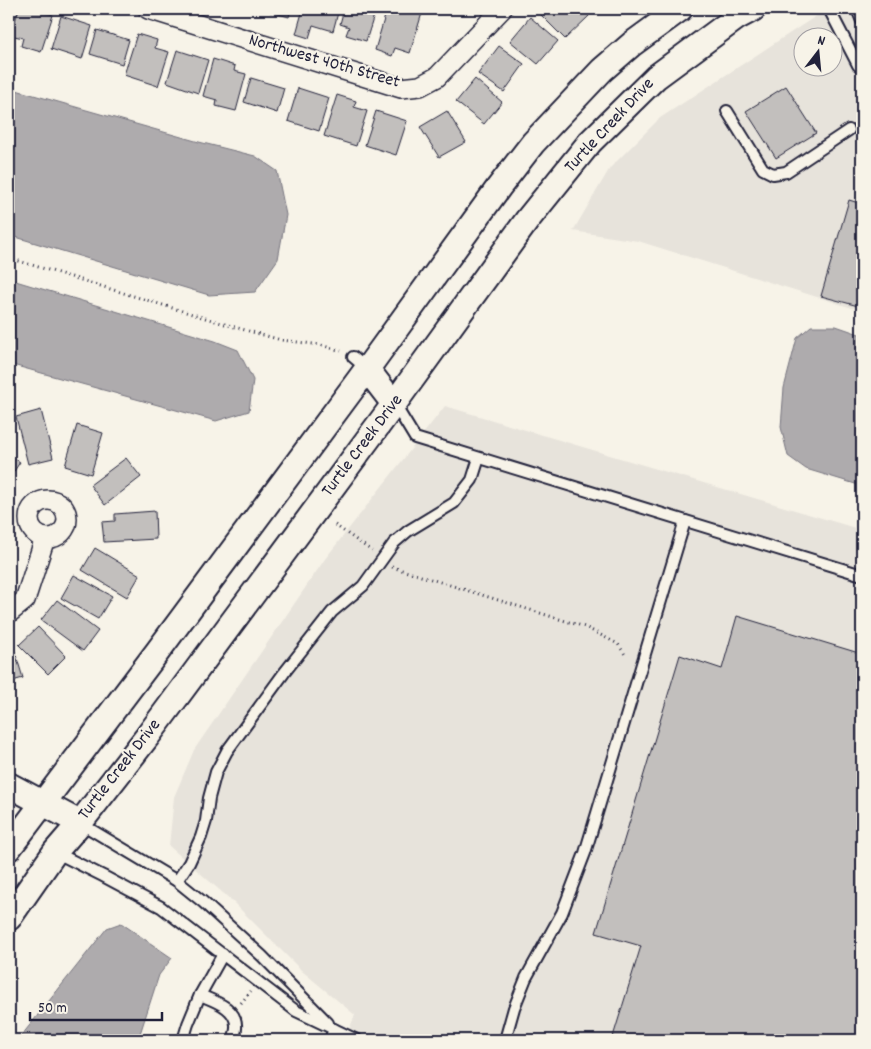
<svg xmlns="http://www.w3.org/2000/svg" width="871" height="1049" viewBox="0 0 871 1049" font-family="Dekko,sans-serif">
<rect width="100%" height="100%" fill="#f7f3e8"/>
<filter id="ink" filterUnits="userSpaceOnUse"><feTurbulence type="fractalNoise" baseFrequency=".02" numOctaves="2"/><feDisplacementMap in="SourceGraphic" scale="10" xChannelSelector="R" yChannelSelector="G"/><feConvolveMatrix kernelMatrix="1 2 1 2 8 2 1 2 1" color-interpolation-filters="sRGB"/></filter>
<g filter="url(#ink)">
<g fill="#e7e3db" fill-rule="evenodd">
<path d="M 827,9 L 862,9 L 862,311 L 638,241 L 573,231 L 610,168 L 660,118 ZM 804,38 L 834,38 L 834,68 L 804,68 Z"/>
<path d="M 445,406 L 862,530 L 862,1040 L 345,1040 L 355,1015 L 302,971 L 231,900 L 169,846 L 174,797 L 194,750 L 325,559 Z"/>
</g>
<g fill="#aeabad" stroke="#76747f">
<path d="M 9,88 L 199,142 L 255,156 L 277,171 L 286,215 L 278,259 L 255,292 L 209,295 L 9,235 Z"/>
<path d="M 9,279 L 215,341 L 238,350 L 253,380 L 249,411 L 216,421 L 9,364 Z"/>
<path d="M 811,326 L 836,326 L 862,335 L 862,486 L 806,469 L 788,456 L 781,427 L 784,388 L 797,338 Z"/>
<path d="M 121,923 L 172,958 L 159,975 L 138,1040 L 18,1040 L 107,928 Z"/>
</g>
<g fill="#c2bfbd" stroke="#22223b">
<path d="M 19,9 L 41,9 L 40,11 L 53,15 L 41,52 L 21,46 L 23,38 L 10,35 Z"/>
<path d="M 265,9 L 291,9 L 289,17 L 264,10 Z"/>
<path d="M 303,9 L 339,9 L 333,31 L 313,25 L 309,38 L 296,34 Z"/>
<path d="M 344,9 L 376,9 L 366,41 L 346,35 L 349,27 L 340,24 Z"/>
<path d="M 387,9 L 408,9 L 422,13 L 410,53 L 395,48 L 392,56 L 375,50 Z"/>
<path d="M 541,9 L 582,9 L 589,16 L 565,39 L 538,12 Z"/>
<path d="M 61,16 L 92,26 L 82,59 L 51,49 Z"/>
<path d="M 530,17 L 558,41 L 538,64 L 510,41 Z"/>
<path d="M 97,30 L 129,40 L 122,64 L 90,54 Z"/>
<path d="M 137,34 L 157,40 L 155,48 L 169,52 L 158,86 L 124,75 Z"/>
<path d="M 499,46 L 524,64 L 504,92 L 478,74 Z"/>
<path d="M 177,50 L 208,60 L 198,93 L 167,82 Z"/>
<path d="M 213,59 L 235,66 L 234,71 L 246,74 L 236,111 L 216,106 L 217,100 L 203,96 Z"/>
<path d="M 251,78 L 284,88 L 277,113 L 244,102 Z"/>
<path d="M 475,79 L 502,102 L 484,124 L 456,102 Z"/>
<path d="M 786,86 L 816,133 L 776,158 L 746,111 Z"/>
<path d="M 298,88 L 329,98 L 319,131 L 288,121 Z"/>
<path d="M 337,95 L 356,101 L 354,107 L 367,111 L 356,146 L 324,136 Z"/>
<path d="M 376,111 L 407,121 L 396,155 L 365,145 Z"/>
<path d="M 447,111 L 466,142 L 439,157 L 420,127 Z"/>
<path d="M 849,200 L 862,204 L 862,307 L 821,296 Z"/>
<path d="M 41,410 L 53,458 L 28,464 L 16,417 Z"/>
<path d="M 77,425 L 103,433 L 91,474 L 65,466 Z"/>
<path d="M 9,455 L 20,462 L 9,479 Z"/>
<path d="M 126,458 L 141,477 L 105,505 L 90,485 Z"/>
<path d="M 155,511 L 156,539 L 104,542 L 102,522 L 115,521 L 115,514 Z"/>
<path d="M 95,548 L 140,575 L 127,597 L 82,570 Z"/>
<path d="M 74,575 L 112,596 L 98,619 L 61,598 Z"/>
<path d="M 57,600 L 98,631 L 83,651 L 41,620 Z"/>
<path d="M 737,616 L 862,654 L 862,1040 L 612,1040 L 641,946 L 596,933 L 680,655 L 722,669 Z"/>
<path d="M 38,627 L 66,656 L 48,674 L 19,645 Z"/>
<path d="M 12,642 L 23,678 L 9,682 L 9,643 Z"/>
</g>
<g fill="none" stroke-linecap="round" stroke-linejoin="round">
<defs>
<g id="service">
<path d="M 829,9 L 858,65 L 862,68"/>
<path d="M 857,9 L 862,21"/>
<path d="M 727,111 L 763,169 L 773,174 L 786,172 L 849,130"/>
<path d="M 353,357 L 367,369"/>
<path d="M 395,405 L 415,438 L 862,575"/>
<path d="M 80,823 L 177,881 L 203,902 L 262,956 L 328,1023"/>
<path d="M 55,852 L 103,876 L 161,907 L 296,1011 L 357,1040"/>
<path d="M 177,881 L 189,863 L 201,837 L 206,821 L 209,798 L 216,772 L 227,751 L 284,673 L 332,612 L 363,586 L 394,543 L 408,531 L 454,503 L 472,480 L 479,458"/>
<path d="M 200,995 C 214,1001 238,1008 236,1028 C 236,1032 234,1037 233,1040"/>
<path d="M 183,1040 L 188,1024 L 200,995 L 223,954"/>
<path d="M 330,1040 L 334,1029"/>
<path d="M 505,1040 L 514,1008 L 526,978 L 562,913 L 585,853 L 685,521"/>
</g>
<g id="minor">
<path d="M 148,9 L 401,88 L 420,86 L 437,77 L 502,9"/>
<circle cx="48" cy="519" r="19"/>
<path d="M 9,613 L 25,600 L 45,538"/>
</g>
<g id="tertiary">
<path d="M 367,369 L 394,404"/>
<path d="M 9,785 L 80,823"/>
<path d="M 9,848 L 19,835 L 158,651 L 367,369 L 499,187 L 533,143 L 602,70 L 632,44 L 680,9"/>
<path d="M 9,918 L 55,852 L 80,823 L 147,737 L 394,404 L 528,219 L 590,142 L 656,77 L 736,18 L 753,9"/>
</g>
</defs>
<use href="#service" stroke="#22223b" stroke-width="14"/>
<use href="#minor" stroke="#22223b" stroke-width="22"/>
<use href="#tertiary" stroke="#22223b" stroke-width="28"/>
<g stroke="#22223b" stroke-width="3" stroke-dasharray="1 4" stroke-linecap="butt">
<path d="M 9,258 L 238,328 L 281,340 L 321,345 L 341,351"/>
<path d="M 335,525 L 372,551"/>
<path d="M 392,567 L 585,627 L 618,644 L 626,656"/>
<path d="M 241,1003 L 251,991"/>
</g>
<use href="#service" stroke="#f7f3e8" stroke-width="10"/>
<use href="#minor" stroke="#f7f3e8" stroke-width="19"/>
<use href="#tertiary" stroke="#f7f3e8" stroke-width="24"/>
</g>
</g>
<g text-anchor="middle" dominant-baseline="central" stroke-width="4.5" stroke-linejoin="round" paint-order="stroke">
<g font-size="18" fill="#22223b" stroke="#f7f3e8">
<text transform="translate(324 62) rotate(16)">Northwest 40th Street</text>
<text transform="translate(610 126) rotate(-47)">Turtle Creek Drive</text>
<text transform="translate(363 446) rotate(-53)">Turtle Creek Drive</text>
<text transform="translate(120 770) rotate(-52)">Turtle Creek Drive</text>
</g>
</g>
<rect width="871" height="1049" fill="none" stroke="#f7f3e8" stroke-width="30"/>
<rect x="15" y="15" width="841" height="1019" fill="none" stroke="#22223b" stroke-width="2" filter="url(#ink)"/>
<g transform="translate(818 52) rotate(16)"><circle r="24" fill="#f7f3e8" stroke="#a29fa3"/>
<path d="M0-4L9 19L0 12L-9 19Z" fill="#22223b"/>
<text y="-8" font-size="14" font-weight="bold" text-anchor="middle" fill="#22223b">N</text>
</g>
<path d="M30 1012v8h132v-8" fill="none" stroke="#22223b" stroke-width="2.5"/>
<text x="38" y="1012" font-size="15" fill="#22223b" stroke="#f7f3e8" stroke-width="4" paint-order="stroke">50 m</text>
</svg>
